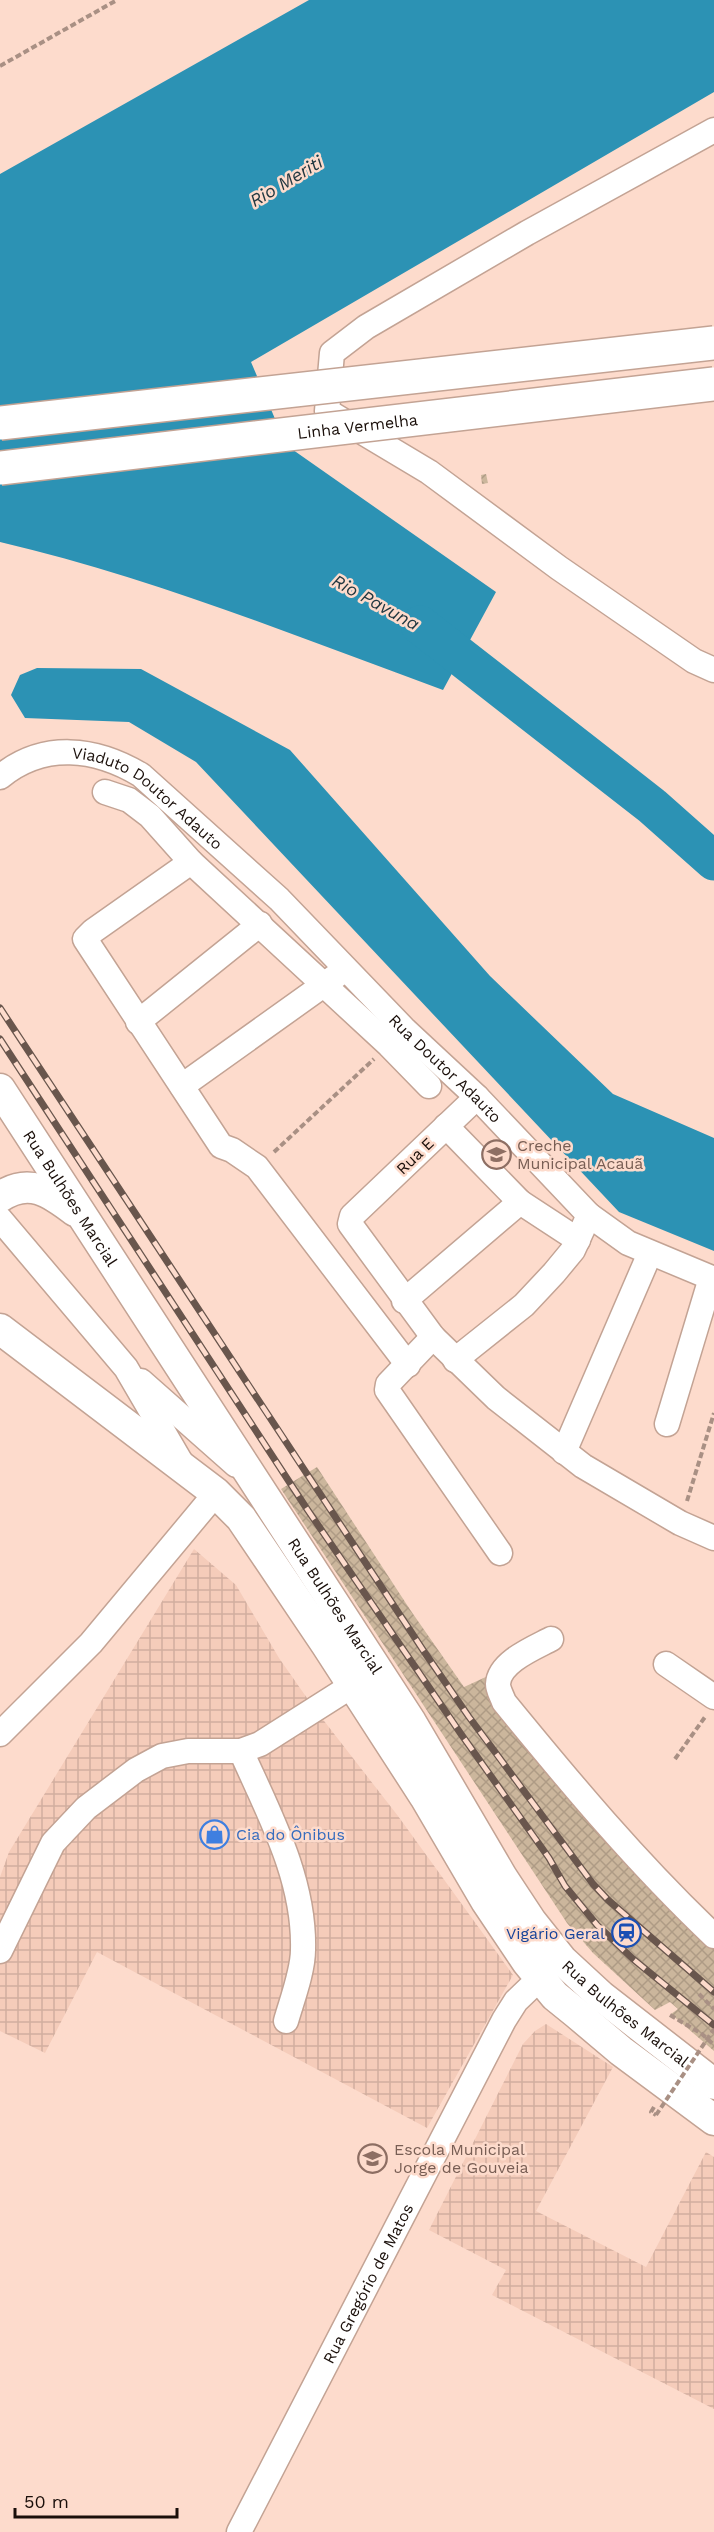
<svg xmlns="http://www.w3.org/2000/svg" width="714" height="2532" viewBox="0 0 714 2532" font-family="'Work Sans',sans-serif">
<defs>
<pattern id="industrial-grid" width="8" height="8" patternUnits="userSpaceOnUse" patternTransform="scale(1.5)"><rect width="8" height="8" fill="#f5ccba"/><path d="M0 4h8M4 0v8" fill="none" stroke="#d1ae9f"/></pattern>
<pattern id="building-cross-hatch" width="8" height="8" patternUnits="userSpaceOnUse" patternTransform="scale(1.5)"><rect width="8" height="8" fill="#cbb69c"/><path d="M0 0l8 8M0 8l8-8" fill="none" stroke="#ae9b85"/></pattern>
</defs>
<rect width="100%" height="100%" fill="#fddbcc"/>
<g fill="url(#industrial-grid)">
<path d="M 194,1549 L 236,1585 L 279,1658 L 314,1708 L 398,1816 L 513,1975 L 427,2128 L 97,1952 L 45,2053 L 0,2031 L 0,1877 L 9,1852 Z"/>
<path d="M 546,2024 L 613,2067 L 536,2211 L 646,2267 L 706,2152 L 714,2157 L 714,2409 L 492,2295 L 506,2270 L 429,2230 L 523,2044 L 535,2031 Z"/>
</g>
<g fill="#2c92b4">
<path d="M 309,0 L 714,0 L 714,92 L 251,362 L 286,445 L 496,592 L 443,690 C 298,637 151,577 0,542 L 0,174 Z"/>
<path d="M 37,668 L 141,669 L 290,750 L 490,976 L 613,1094 L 714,1138 L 714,1251 L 619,1212 L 196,762 L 129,722 L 25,718 L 11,695 L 20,675 Z"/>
</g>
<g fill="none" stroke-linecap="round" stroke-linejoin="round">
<path stroke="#2c92b4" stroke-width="39" d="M 420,625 L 652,806 L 714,861"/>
</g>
<g fill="url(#building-cross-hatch)">
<path d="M 486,474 L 488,483 L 482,484 L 481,475 Z"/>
<path d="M 317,1467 L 411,1611 L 464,1687 L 488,1676 L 714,1939 L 714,2051 L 671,2014 L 678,2009 L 670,2002 L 655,2010 L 593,1953 L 567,1923 L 281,1489 Z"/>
</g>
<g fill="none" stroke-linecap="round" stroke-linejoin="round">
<defs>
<g id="minor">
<path d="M 714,130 L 527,233 L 366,327 L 332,353 L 327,411 L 429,472 L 559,568 L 694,661 L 714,670"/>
<path id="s1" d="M 0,777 C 44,741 96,748 141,775 L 279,899 L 405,1030 L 477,1097 L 589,1215 L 628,1243 L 714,1279"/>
<path d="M 105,792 L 129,800 L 150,816 L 191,862"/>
<path d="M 138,1022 L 260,924"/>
<path d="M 182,1086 L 336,976"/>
<path d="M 477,1097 L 352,1216 L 350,1224 L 433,1337 L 496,1398 L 583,1466 L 680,1523 L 714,1538"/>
<path d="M 446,1126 L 520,1202 L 578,1240"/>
<path d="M 0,1219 L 126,1368 L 182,1464"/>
<path d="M 404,1301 L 520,1202"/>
<path d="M 433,1337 L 388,1384 L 387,1390 L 500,1553"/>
<path d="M 455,1360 L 524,1305 L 554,1273 L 573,1250 L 589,1215"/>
<path d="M 408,1365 L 257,1167 L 232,1150 L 221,1146 L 85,939 L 93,931 L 191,862 L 389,1045 L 429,1086"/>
<path d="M 141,1381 L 236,1465"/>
<path d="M 667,1424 L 711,1278"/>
<path d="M 564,1452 L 650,1253"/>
<path d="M 551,1639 C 534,1648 499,1662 498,1684 C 498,1690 502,1696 504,1702 C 571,1784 637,1863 714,1936"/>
<path d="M 666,1664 L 714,1697"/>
<path d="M 0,1734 L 91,1643 L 216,1493"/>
<path d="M 241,1751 C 269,1814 305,1879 303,1950 C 303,1971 292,2000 286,2021"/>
<path d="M 0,1951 L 53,1843 L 86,1808 L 136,1770 L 162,1756 L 188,1751 L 241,1751 L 260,1744 L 353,1685"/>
<path id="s2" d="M 239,2532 L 504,2020 L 516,2001 L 540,1978"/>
</g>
<g id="major">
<path id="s3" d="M 0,1089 L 411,1722 L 502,1877 L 531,1921 L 562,1960 L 601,1996 L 714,2084"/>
<path d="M 0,1197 C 29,1177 50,1192 75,1211"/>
<path d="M 0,1329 L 216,1493 L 241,1518 L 326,1644 L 425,1797 L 486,1901 L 527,1962 L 555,1996 L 576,2013 L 621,2051 L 714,2120"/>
</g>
</defs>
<use href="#minor" stroke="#c3a394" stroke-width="27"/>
<use href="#major" stroke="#c3a394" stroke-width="33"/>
<g stroke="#a99084" stroke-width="4" stroke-dasharray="6 3" stroke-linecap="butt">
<path d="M 0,66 L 117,0"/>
<path d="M 274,1152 L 374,1059"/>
<path d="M 687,1501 L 714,1413"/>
<path d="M 675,1759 L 705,1717"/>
<path d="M 699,1994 L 714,2009"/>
<path d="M 670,2015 L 702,2034 L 714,2045"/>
<path d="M 654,2107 L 651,2112 L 656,2115"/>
</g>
<use href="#minor" stroke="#fff" stroke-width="24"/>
<use href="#major" stroke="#fff" stroke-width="30"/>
<defs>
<g id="rail">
<path d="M 0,1008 L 423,1650 L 469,1717 L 593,1884 L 608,1900 L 714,1992"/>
<path d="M 0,1039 L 307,1509 L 461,1734 L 549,1858 L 565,1886 L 597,1925 L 633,1959 L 714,2025"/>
</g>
</defs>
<use href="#rail" stroke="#69564d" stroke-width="7"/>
<use href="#rail" stroke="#fddbcc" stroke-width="4.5" stroke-dasharray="14" stroke-linecap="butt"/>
<defs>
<g id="highway-bridge">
<path d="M 0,423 L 714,343"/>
<path id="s4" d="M 0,468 L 714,384"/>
</g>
</defs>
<use href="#highway-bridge" stroke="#c3a394" stroke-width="36" stroke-linecap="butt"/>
<path stroke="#a99084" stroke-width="4" stroke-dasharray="6 3" stroke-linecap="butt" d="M 656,2115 L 714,2029"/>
<use href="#highway-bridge" stroke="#fff" stroke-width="33"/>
</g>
<defs>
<symbol id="school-ring" viewBox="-11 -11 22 22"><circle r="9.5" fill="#fddbcc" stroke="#8d6e63" stroke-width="1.5"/><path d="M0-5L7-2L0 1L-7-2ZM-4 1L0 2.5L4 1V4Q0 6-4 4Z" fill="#8d6e63"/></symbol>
<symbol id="shop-ring" viewBox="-11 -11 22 22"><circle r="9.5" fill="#fddbcc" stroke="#3f7fe0" stroke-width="1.5"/><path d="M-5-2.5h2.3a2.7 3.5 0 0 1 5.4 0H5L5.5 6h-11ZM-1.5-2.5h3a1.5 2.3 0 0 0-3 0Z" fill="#3f7fe0"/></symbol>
<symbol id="station-ring" viewBox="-11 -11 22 22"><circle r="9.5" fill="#fddbcc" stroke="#1a4fb4" stroke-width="1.5"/><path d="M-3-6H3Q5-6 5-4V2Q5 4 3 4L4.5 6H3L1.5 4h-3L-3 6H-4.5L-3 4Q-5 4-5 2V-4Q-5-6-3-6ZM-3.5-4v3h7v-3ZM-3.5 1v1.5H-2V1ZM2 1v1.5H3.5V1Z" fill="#1a4fb4"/></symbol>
</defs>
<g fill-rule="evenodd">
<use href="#school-ring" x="480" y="1138" width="33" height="33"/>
<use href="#shop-ring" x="198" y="1818" width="33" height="33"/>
<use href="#station-ring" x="610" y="1916" width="33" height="33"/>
<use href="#school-ring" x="356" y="2142" width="33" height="33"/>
</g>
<g text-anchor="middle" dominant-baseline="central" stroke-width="5" stroke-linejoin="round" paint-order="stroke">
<g font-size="16" fill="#1a0f0a" stroke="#fddbcc">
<text stroke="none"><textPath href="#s4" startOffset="360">Linha Vermelha</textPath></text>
<text stroke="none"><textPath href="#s1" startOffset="168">Viaduto Doutor Adauto</textPath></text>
<text stroke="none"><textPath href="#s1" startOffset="574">Rua Doutor Adauto</textPath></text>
<text transform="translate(415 1156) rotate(-44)">Rua E</text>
<text stroke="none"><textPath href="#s3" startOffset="130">Rua Bulhões Marcial</textPath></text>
<text stroke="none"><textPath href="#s3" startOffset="616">Rua Bulhões Marcial</textPath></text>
<text stroke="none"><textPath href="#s3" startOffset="1120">Rua Bulhões Marcial</textPath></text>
<text stroke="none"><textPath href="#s2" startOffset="280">Rua Gregório de Matos</textPath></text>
</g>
<g font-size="16" fill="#785e54" stroke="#fddbcc" text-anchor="start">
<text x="517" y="1145">Creche<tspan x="517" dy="18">Municipal Acauã</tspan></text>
<text x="394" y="2149">Escola Municipal<tspan x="394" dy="18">Jorge de Gouveia</tspan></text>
</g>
<g font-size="16" fill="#366cbe" stroke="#fddbcc" text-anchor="start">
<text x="236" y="1834">Cia do Ônibus</text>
</g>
<g font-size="16" fill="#164399" stroke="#fddbcc" text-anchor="end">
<text x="605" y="1933">Vigário Geral</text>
</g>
<g font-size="18" font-style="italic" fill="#223841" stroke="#fddbcc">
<text transform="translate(286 181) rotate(-31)">Rio Meriti</text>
<text transform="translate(376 602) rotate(29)">Rio Pavuna</text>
</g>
</g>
<path d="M15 2508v9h162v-9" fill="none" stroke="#1a0f0a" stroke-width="3"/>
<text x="24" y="2508" font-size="18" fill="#1a0f0a" stroke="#fddbcc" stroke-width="4.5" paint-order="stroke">50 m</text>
</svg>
